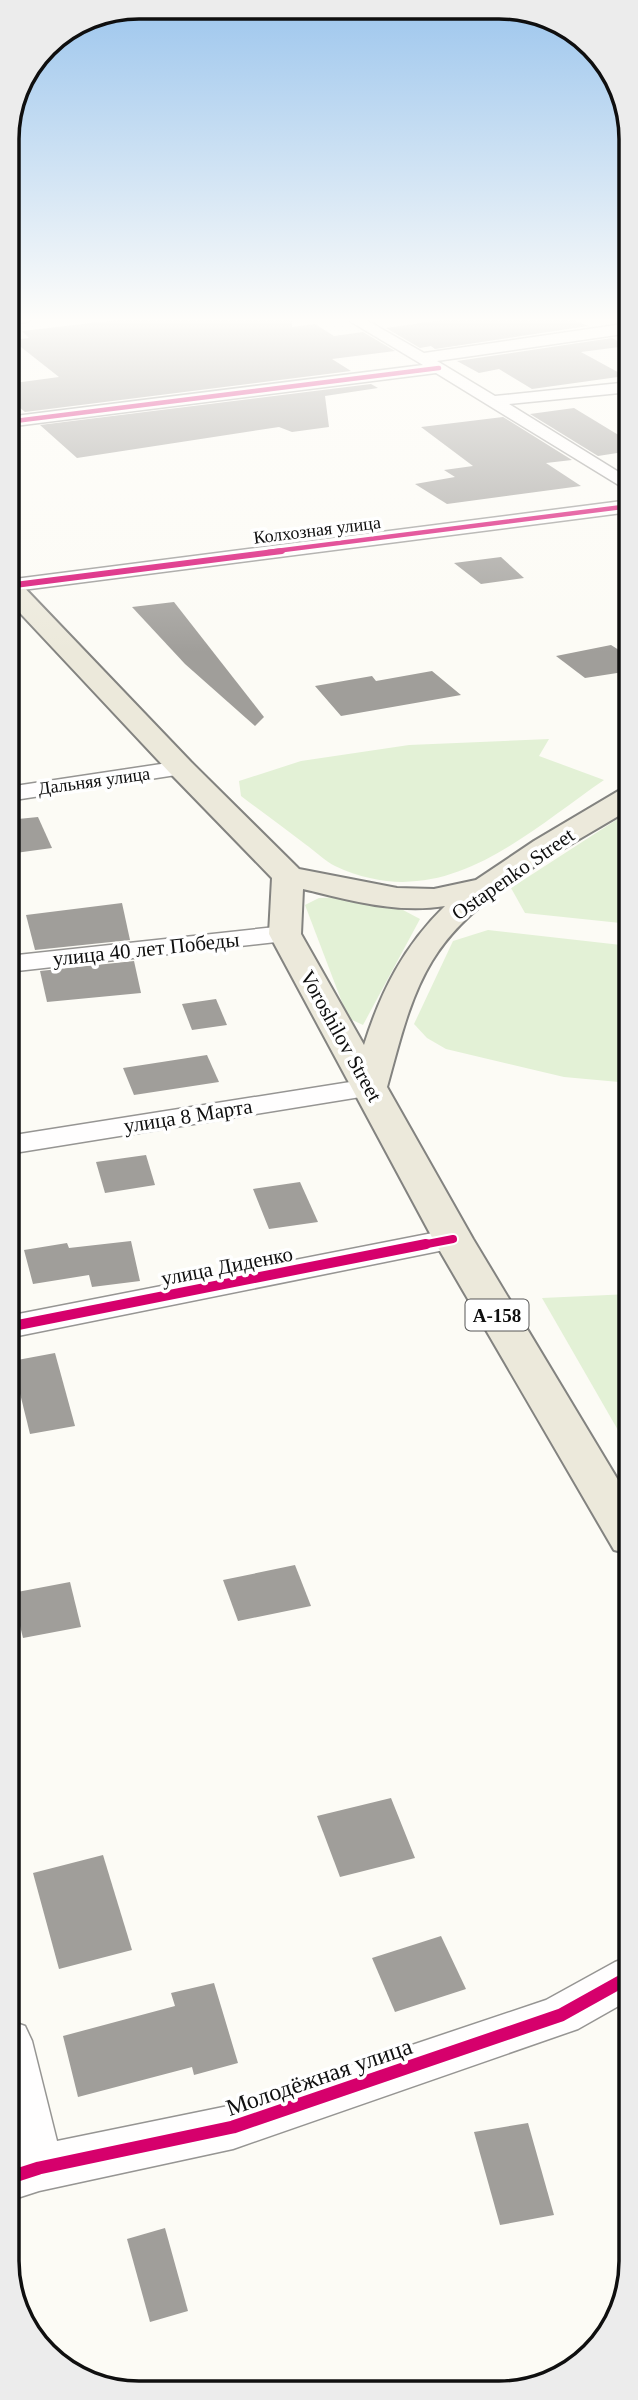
<svg xmlns="http://www.w3.org/2000/svg" width="638" height="2400" viewBox="0 0 638 2400" font-family="Georgia,serif">
<rect width="100%" height="100%" fill="#fcfbf5"/>
<g fill="#e3f1d6">
<path d="M 549,739 L 539,756 L 604,780 C 521,837 442,916 335,866 C 325,861 315,851 305,844 C 284,828 262,812 241,796 L 239,781 L 301,761 L 409,745 Z"/>
<path d="M 630,811 L 630,924 L 525,913 L 511,888 Z"/>
<path d="M 341,897 L 403,910 L 420,919 L 363,1025 L 348,1018 L 305,905 L 319,898 Z"/>
<path d="M 488,930 L 630,946 L 630,1083 L 564,1077 L 446,1049 L 427,1038 L 414,1024 L 453,941 Z"/>
<path d="M 630,1294 L 630,1451 L 542,1298 Z"/>
</g>
<g fill="#a09e9a">
<path d="M 144,317 L 292,317 L 292,327 L 315,324 L 334,336 L 363,332 L 395,351 L 332,359 L 351,371 L 25,412 L 7,397 L 7,384 L 59,377 L 12,340 L 29,338 L 22,331 Z"/>
<path d="M 463,317 L 568,317 L 588,326 L 435,349 L 431,346 L 420,348 L 386,328 Z"/>
<path d="M 612,338 L 627,346 L 581,352 L 625,376 L 532,389 L 499,369 L 479,373 L 457,361 Z"/>
<path d="M 371,384 L 378,388 L 325,396 L 329,427 L 292,432 L 279,427 L 77,458 L 40,425 Z"/>
<path d="M 574,408 L 630,442 L 630,451 L 598,456 L 530,414 Z"/>
<path d="M 503,417 L 572,460 L 546,463 L 581,486 L 447,504 L 415,484 L 455,477 L 444,470 L 473,466 L 421,427 Z"/>
<path d="M 501,557 L 524,578 L 481,584 L 454,563 Z"/>
<path d="M 174,602 L 264,717 L 255,726 L 185,664 L 132,607 Z"/>
<path d="M 611,645 L 630,657 L 630,671 L 585,678 L 556,656 Z"/>
<path d="M 432,671 L 461,695 L 341,716 L 315,686 L 372,676 L 376,681 Z"/>
<path d="M 38,817 L 52,848 L 8,854 L 8,820 Z"/>
<path d="M 122,903 L 130,940 L 35,950 L 26,915 Z"/>
<path d="M 134,961 L 141,993 L 47,1002 L 40,971 Z"/>
<path d="M 216,999 L 227,1025 L 192,1030 L 182,1004 Z"/>
<path d="M 207,1055 L 219,1082 L 134,1095 L 123,1068 Z"/>
<path d="M 146,1155 L 155,1185 L 105,1193 L 96,1162 Z"/>
<path d="M 300,1182 L 318,1222 L 269,1229 L 253,1189 Z"/>
<path d="M 131,1241 L 140,1281 L 92,1287 L 89,1275 L 33,1284 L 24,1250 L 67,1243 L 69,1248 Z"/>
<path d="M 55,1353 L 75,1426 L 30,1434 L 12,1361 Z"/>
<path d="M 295,1565 L 311,1606 L 238,1621 L 223,1580 Z"/>
<path d="M 70,1582 L 81,1627 L 23,1638 L 12,1593 Z"/>
<path d="M 391,1798 L 415,1858 L 340,1877 L 317,1816 Z"/>
<path d="M 103,1855 L 132,1950 L 59,1969 L 33,1873 Z"/>
<path d="M 441,1936 L 466,1989 L 395,2012 L 372,1958 Z"/>
<path d="M 214,1983 L 238,2063 L 194,2075 L 192,2067 L 78,2097 L 63,2036 L 175,2006 L 171,1993 Z"/>
<path d="M 528,2123 L 554,2215 L 500,2225 L 474,2132 Z"/>
<path d="M 165,2228 L 188,2311 L 150,2322 L 127,2239 Z"/>
</g>
<g fill="none" stroke-linecap="round" stroke-linejoin="round">
<defs>
<g id="minor">
<path d="M 7,317 L 35,317 L 27,322 L 7,323 Z"/>
<path d="M 343,317 L 361,317 L 424,353 L 630,323 L 630,333 L 437,361 L 495,396 L 630,382 L 630,392 L 509,404 L 630,479 L 630,492 L 436,373 L 7,427 L 7,417 L 423,365 Z"/>
<path d="M 630,500 L 630,512 L 7,592 L 7,580 Z"/>
<path d="M 181,761 L 189,763 L 193,768 L 189,773 L 8,801 L 8,787 Z"/>
<path d="M 285,926 L 294,928 L 298,934 L 294,940 L 8,972 L 8,956 Z"/>
<path d="M 369,1079 L 379,1082 L 384,1088 L 379,1094 L 8,1154 L 8,1136 Z"/>
<path d="M 453,1229 L 464,1232 L 469,1239 L 464,1246 L 8,1338 L 8,1316 Z"/>
<path d="M 631,1956 L 631,1999 L 578,2029 L 233,2149 L 39,2191 L 8,2201 L 8,2155 L 11,2154 L 8,2142 L 8,2020 L 25,2026 L 32,2041 L 57,2141 L 233,2105 L 546,2000 L 615,1962 Z"/>
</g>
<path id="major" d="M 7,577 L 16,579 L 191,762 L 299,869 L 397,888 L 434,889 L 476,880 L 534,841 L 620,790 L 630,787 L 630,809 C 565,849 473,893 432,961 C 409,999 399,1044 387,1087 L 473,1239 L 630,1500 L 630,1554 L 614,1550 L 607,1538 L 433,1239 L 269,934 L 272,878 L 171,774 L 7,599 ZM 303,889 C 349,900 397,914 445,906 C 404,946 381,991 364,1045 L 301,934 Z"/>
</defs>
<use href="#minor" stroke="#969593" stroke-width="3"/>
<use href="#major" stroke="#838380" stroke-width="4"/>
<use href="#minor" fill="#fffefe" fill-rule="evenodd"/>
<use href="#major" fill="#ece9db" fill-rule="evenodd"/>
<defs>
<g id="cycleway-far4">
<path d="M 7,422 L 439,368"/>
<path d="M 268,552 L 630,506"/>
</g>
<path id="cycleway-far3" d="M 7,586 L 282,551"/>
<path id="cycleway-far2" d="M 417,1246 L 453,1239"/>
<path id="cycleway-far1" d="M 8,1327 L 426,1244"/>
<path id="cycleway" d="M 8,2178 L 39,2168 L 233,2127 L 561,2015 L 631,1976"/>
</defs>
<use href="#cycleway-far4" stroke="#fff" stroke-width="7"/>
<use href="#cycleway-far3" stroke="#fff" stroke-width="10"/>
<use href="#cycleway-far2" stroke="#fff" stroke-width="12"/>
<use href="#cycleway-far1" stroke="#fff" stroke-width="15"/>
<use href="#cycleway" stroke="#fff" stroke-width="18"/>
<use href="#cycleway-far4" stroke="#d6006c" stroke-width="4.5"/>
<use href="#cycleway-far3" stroke="#d6006c" stroke-width="6"/>
<use href="#cycleway-far2" stroke="#d6006c" stroke-width="8"/>
<use href="#cycleway-far1" stroke="#d6006c" stroke-width="10"/>
<use href="#cycleway" stroke="#d6006c" stroke-width="13"/>
</g>
<linearGradient id="sky" x2="0" y2="1"><stop stop-color="#9dc6ed"/><stop offset="0.49" stop-color="#fefdfa"/><stop offset="1" stop-color="#fefdfa" stop-opacity="0"/></linearGradient>
<rect width="638" height="653" fill="url(#sky)"/>
<g text-anchor="middle" dominant-baseline="central" stroke-width="7" stroke-linejoin="round" paint-order="stroke">
<g font-size="18" fill="#0f0f0f" stroke="#fff">
<text transform="translate(317 530) rotate(-7)">Колхозная улица</text>
<text transform="translate(94 781) rotate(-8)">Дальняя улица</text>
</g>
<rect fill="#fff" stroke="#575757" stroke-width="2" x="465.5" y="1299.5" width="63" height="31" rx="5"/>
<g font-size="19" font-weight="bold" fill="#0f0f0f">
<text x="497" y="1315">А-158</text>
</g>
<g font-size="21" fill="#0f0f0f" stroke="#fff">
<text transform="translate(513 874) rotate(-35)">Ostapenko Street</text>
<text transform="translate(146 949) rotate(-6)">улица 40 лет Победы</text>
<text transform="translate(341 1036) rotate(61)">Voroshilov Street</text>
<text transform="translate(188 1116) rotate(-9)">улица 8 Марта</text>
<text transform="translate(227 1266) rotate(-11)">улица Диденко</text>
</g>
<g font-size="24" fill="#0f0f0f" stroke="#fff">
<text transform="translate(319 2077) rotate(-19)">Молодёжная улица</text>
</g>
</g>
<path d="M0 0H638V2400H0ZM139 19H499A120 120 0 0 1 619 139V2261A120 120 0 0 1 499 2381H139A120 120 0 0 1 19 2261V139A120 120 0 0 1 139 19Z" fill="#ececec" fill-rule="evenodd"/>
<path fill="none" stroke="#0f0f0f" stroke-width="3.5" d="M139 19H499A120 120 0 0 1 619 139V2261A120 120 0 0 1 499 2381H139A120 120 0 0 1 19 2261V139A120 120 0 0 1 139 19Z"/>
</svg>
